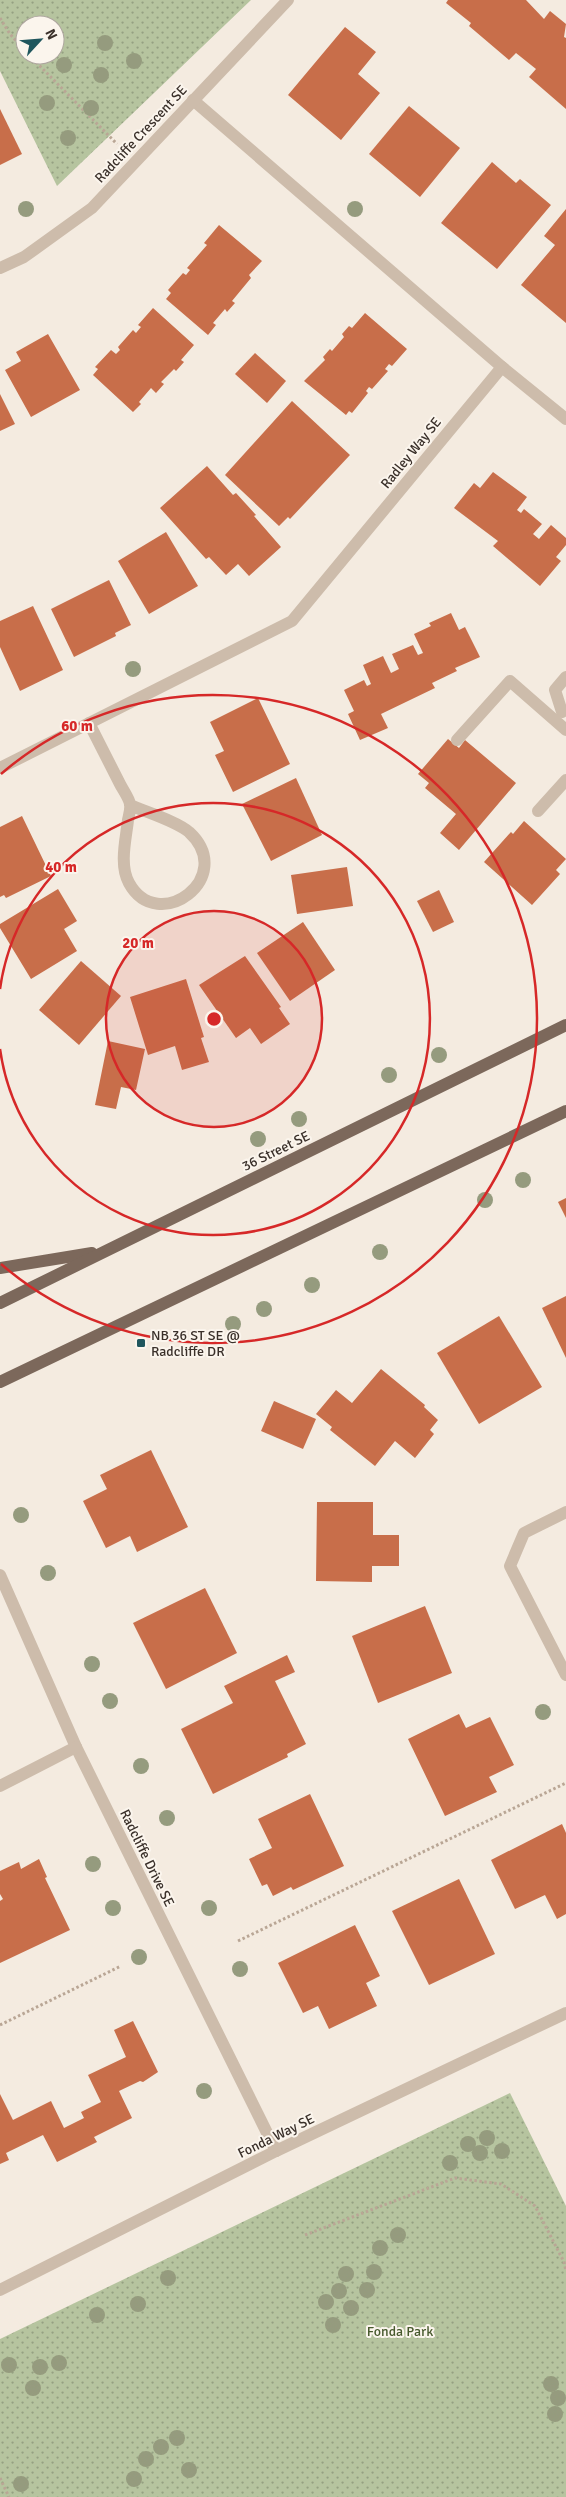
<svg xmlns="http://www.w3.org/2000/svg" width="566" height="2497" viewBox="0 0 566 2497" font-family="Signika,sans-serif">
<defs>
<pattern id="park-dots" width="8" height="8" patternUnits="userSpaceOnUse" patternTransform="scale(1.25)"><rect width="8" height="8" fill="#b6c49f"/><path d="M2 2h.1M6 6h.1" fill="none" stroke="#95a082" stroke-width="1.8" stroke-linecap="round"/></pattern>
</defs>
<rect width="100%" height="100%" fill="#f4ebe0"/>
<g fill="url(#park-dots)" fill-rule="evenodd">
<path d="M 0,0 L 251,0 L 57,186 L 0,71 ZM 25,25 L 55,25 L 55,55 L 25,55 Z"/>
<path d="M 510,2093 L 566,2206 L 566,2497 L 0,2497 L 0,2339 Z"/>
</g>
<g fill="#c86e4a">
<path d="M 448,0 L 526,0 L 544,19 L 550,11 L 566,24 L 564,37 L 566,38 L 566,109 L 529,77 L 536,69 L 516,53 L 509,60 L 469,26 L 471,23 L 446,3 Z"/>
<path d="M 345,27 L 376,52 L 358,74 L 380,93 L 341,140 L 288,95 Z"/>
<path d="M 409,106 L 460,148 L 420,197 L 369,154 Z"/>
<path d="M 0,109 L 22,154 L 0,165 Z"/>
<path d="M 492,162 L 516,183 L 520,179 L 551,205 L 497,269 L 441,223 Z"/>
<path d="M 566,209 L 566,323 L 521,285 L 555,245 L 544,236 Z"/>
<path d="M 219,225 L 262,261 L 249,275 L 251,278 L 232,301 L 235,303 L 227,312 L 225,309 L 213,323 L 216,325 L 208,335 L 166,299 L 171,293 L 168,290 L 183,273 L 186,275 L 190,270 L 187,268 L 207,245 L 204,243 Z"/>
<path d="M 153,308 L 194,345 L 181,360 L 184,362 L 176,371 L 174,369 L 161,382 L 164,384 L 156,393 L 151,388 L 139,402 L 141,404 L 133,412 L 93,375 L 98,369 L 95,367 L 111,350 L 116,354 L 120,350 L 118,347 L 133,330 L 136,333 L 141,327 L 138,325 Z"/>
<path d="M 365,313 L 407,349 L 392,366 L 389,364 L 385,369 L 388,371 L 372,389 L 369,387 L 366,391 L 368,393 L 352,413 L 349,411 L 346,415 L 304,381 L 325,360 L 323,357 L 330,349 L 332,351 L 344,337 L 342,334 L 349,326 L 352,328 Z"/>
<path d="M 48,334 L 80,390 L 31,417 L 5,370 L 21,361 L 16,352 Z"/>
<path d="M 255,353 L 286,381 L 267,403 L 235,374 Z"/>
<path d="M 0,394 L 15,424 L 0,431 Z"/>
<path d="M 292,401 L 350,455 L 290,519 L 288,517 L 279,526 L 225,475 Z"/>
<path d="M 207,466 L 233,495 L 236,493 L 256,515 L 254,516 L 281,547 L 249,576 L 238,564 L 226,575 L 209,557 L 206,559 L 160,508 Z"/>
<path d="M 493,472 L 527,497 L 517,510 L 521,513 L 524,509 L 542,524 L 533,534 L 539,539 L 551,525 L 566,538 L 566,545 L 556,557 L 561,561 L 540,586 L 493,546 L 498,541 L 454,508 L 474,483 L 480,488 Z"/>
<path d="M 166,532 L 198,586 L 149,614 L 118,561 Z"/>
<path d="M 109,580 L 131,625 L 115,633 L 116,636 L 74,657 L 51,609 Z"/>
<path d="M 33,606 L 63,670 L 20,691 L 0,647 L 0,621 Z"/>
<path d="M 451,613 L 459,630 L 465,627 L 480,657 L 455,668 L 457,671 L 432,683 L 435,688 L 381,714 L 388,728 L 360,740 L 348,714 L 354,711 L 344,690 L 364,680 L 367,686 L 371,684 L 363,665 L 383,656 L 391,673 L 399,669 L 392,654 L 413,645 L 418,655 L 423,653 L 414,634 L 431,626 L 429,623 Z"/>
<path d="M 258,698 L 290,764 L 233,792 L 215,755 L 224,751 L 210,722 Z"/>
<path d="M 448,739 L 459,748 L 465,740 L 516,783 L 459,850 L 440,833 L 456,814 L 425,788 L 429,783 L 418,774 Z"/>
<path d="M 296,778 L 322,835 L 271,861 L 242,804 Z"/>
<path d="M 22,816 L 51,876 L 6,898 L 4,895 L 0,897 L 0,827 Z"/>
<path d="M 524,821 L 566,859 L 556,870 L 560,874 L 532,905 L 484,862 L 511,832 L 513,834 Z"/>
<path d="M 347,867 L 353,906 L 297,914 L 291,875 Z"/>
<path d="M 58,889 L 77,921 L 64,929 L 77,951 L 31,979 L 0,928 L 0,924 Z"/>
<path d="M 439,890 L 454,922 L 433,932 L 417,901 Z"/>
<path d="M 303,922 L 335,970 L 290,1001 L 257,953 Z"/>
<path d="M 245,956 L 281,1007 L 279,1008 L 290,1024 L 261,1044 L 250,1028 L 236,1038 L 199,985 Z"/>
<path d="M 81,961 L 121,996 L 79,1045 L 39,1010 Z"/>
<path d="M 186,979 L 204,1037 L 201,1038 L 209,1062 L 182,1070 L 175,1046 L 148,1055 L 130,997 Z"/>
<path d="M 108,1041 L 145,1049 L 136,1090 L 121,1087 L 116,1109 L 95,1105 Z"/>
<path d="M 566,1198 L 566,1218 L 558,1202 Z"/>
<path d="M 566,1296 L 566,1358 L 542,1308 Z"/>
<path d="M 499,1316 L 542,1387 L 479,1424 L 437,1353 Z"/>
<path d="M 381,1369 L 425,1405 L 424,1407 L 438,1420 L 430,1430 L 434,1434 L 415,1458 L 395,1441 L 375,1466 L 330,1430 L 332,1427 L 316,1414 L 336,1390 L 352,1403 Z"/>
<path d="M 274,1401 L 316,1419 L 303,1449 L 261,1431 Z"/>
<path d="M 151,1450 L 188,1527 L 137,1552 L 130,1536 L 106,1548 L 83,1501 L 107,1489 L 100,1475 Z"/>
<path d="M 317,1502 L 373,1502 L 373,1535 L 399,1535 L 399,1566 L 372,1566 L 372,1582 L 316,1581 Z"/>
<path d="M 205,1588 L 237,1653 L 166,1689 L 133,1623 Z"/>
<path d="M 425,1606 L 452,1673 L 378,1703 L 352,1636 Z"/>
<path d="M 287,1655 L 295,1672 L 275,1681 L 306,1744 L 287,1754 L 288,1757 L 213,1794 L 181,1729 L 233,1703 L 224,1686 Z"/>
<path d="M 459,1714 L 466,1728 L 490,1717 L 514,1765 L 489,1777 L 497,1792 L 445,1816 L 408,1739 Z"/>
<path d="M 310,1794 L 344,1866 L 293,1890 L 291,1887 L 273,1896 L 267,1884 L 262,1886 L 249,1859 L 272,1848 L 258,1819 Z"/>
<path d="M 562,1824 L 566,1833 L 566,1914 L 557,1919 L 545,1895 L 515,1909 L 491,1860 Z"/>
<path d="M 39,1859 L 47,1877 L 45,1878 L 70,1930 L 0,1963 L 0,1901 L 3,1899 L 0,1894 L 0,1871 L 19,1862 L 21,1869 Z"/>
<path d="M 459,1879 L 495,1954 L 429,1985 L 392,1911 Z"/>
<path d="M 355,1925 L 380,1976 L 366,1983 L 377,2006 L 329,2029 L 318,2006 L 303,2013 L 278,1963 Z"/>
<path d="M 133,2021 L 158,2072 L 143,2082 L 140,2081 L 119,2091 L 132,2118 L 94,2137 L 97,2142 L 57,2162 L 43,2135 L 6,2153 L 9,2160 L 0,2164 L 0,2094 L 13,2120 L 51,2101 L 64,2128 L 84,2118 L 81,2112 L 101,2102 L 88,2075 L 126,2057 L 114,2030 Z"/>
</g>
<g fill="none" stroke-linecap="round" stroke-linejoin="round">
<g stroke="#b9a695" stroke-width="3" stroke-dasharray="2.5 2.5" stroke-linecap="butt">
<path d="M 0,18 L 10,34 L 25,51"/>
<path d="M 29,55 L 117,144"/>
<path d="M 238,1941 L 566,1783"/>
<path d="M 0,2025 L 121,1966"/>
<path d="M 305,2235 L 455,2178 L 501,2184 L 535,2206 L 564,2262 L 566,2271"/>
<path d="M 0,2478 L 9,2497"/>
</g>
<g stroke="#cdbcab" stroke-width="12">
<path d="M 193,100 L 502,367 L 566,419"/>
<path d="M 0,268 L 24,257 L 92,208 L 288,0"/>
<path d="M 562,712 L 555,690 L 566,677"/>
<path d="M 89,723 C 99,743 110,764 120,784 C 123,790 129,798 130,804 C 131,809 129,815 128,820 C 126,839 119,865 129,883 C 158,936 238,877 189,832 C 176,821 146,812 130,805"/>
<path d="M 457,740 L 510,681 L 566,730"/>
<path d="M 0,768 L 292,621 L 502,367"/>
<path d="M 538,811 L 566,780"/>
<path d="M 566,1512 L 524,1533 L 510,1566 L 566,1675"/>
<path d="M 0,1575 L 76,1747 L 276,2151"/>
<path d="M 0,1786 L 76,1747"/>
<path d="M 0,2290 L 276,2151 L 566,2013"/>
</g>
<g stroke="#7c685b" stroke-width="12">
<path d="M 0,1268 L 92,1253"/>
<path d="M 0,1303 L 566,1025"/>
<path d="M 0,1382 L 566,1111"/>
</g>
</g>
<g fill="#959b7e">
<circle cx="105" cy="43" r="8"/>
<circle cx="134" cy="61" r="8"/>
<circle cx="64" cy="65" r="8"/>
<circle cx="101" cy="75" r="8"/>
<circle cx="47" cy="103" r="8"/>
<circle cx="91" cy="108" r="8"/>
<circle cx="68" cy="138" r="8"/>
<circle cx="26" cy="209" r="8"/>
<circle cx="355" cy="209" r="8"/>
<circle cx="133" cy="669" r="8"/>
<circle cx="439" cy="1055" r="8"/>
<circle cx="389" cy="1075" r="8"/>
<circle cx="299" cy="1119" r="8"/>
<circle cx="258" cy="1139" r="8"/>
<circle cx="523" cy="1180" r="8"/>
<circle cx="485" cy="1200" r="8"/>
<circle cx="380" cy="1252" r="8"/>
<circle cx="312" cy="1285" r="8"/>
<circle cx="264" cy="1309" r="8"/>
<circle cx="233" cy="1324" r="8"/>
<circle cx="21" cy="1515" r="8"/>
<circle cx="48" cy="1573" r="8"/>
<circle cx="92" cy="1664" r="8"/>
<circle cx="110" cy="1701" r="8"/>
<circle cx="543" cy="1712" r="8"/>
<circle cx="141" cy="1766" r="8"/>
<circle cx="167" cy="1818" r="8"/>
<circle cx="93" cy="1864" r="8"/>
<circle cx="113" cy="1908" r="8"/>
<circle cx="209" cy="1908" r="8"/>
<circle cx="139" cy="1957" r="8"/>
<circle cx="240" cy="1969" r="8"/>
<circle cx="204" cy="2091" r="8"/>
<circle cx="487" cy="2138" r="8"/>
<circle cx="468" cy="2144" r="8"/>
<circle cx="502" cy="2151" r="8"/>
<circle cx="480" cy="2153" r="8"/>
<circle cx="450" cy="2163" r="8"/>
<circle cx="398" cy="2235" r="8"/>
<circle cx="380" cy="2248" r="8"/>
<circle cx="374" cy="2272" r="8"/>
<circle cx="346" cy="2274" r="8"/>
<circle cx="168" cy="2278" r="8"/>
<circle cx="367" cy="2290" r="8"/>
<circle cx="339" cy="2291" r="8"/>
<circle cx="326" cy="2302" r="8"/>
<circle cx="138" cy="2304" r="8"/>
<circle cx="351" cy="2308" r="8"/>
<circle cx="97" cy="2315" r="8"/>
<circle cx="333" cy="2325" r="8"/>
<circle cx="59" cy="2363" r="8"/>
<circle cx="9" cy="2365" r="8"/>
<circle cx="40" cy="2367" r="8"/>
<circle cx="551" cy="2384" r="8"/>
<circle cx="33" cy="2388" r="8"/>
<circle cx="558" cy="2398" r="8"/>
<circle cx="555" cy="2414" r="8"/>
<circle cx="177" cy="2438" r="8"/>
<circle cx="161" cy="2447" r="8"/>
<circle cx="146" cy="2459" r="8"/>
<circle cx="189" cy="2470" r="8"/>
<circle cx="134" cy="2479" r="8"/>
<circle cx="21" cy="2484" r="8"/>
</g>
<circle cx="214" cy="1019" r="108" fill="#d62828" fill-opacity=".12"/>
<g fill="none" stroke="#d62828" stroke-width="2.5">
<circle cx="214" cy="1019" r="108"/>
<path d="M0 989A216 216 0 1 1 0 1049"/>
<path d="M1 774A324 324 0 1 1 1 1264"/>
</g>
<rect fill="#1f565d" stroke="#fbf5ed" stroke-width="2" x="136" y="1338" width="10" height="10" rx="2.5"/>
<g text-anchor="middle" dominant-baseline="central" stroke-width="4" stroke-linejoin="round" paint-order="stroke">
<g font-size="14" fill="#3a302a" stroke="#fbf5ed">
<text transform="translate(141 134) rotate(-47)">Radcliffe Crescent SE</text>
<text transform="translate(411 453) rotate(-51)">Radley Way SE</text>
<text transform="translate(276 1151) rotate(-26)">36 Street SE</text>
<text transform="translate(147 1858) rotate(64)">Radcliffe Drive SE</text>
<text transform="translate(276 2136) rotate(-26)">Fonda Way SE</text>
</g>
<g font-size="14" fill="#3a302a" stroke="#fbf5ed" text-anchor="start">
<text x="151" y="1335">NB 36 ST SE @<tspan x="151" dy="16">Radcliffe DR</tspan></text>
</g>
<g font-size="14" fill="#47592d" stroke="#fbf5ed">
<text x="400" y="2331">Fonda Park</text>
</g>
</g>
<circle cx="214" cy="1019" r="8" fill="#d62828" stroke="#fbf5ed" stroke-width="2.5"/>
<g font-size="15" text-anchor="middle" font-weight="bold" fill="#d62828" stroke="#fbf5ed" stroke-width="4" stroke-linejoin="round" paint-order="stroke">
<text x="77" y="731">60 m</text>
<text x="61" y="872">40 m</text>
<text x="138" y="948">20 m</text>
</g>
<g transform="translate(40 40) rotate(64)"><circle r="24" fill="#fbf5ed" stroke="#aea69f"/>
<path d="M0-4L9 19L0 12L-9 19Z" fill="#1f565d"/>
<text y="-8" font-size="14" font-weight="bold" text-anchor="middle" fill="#3a302a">N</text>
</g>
</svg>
